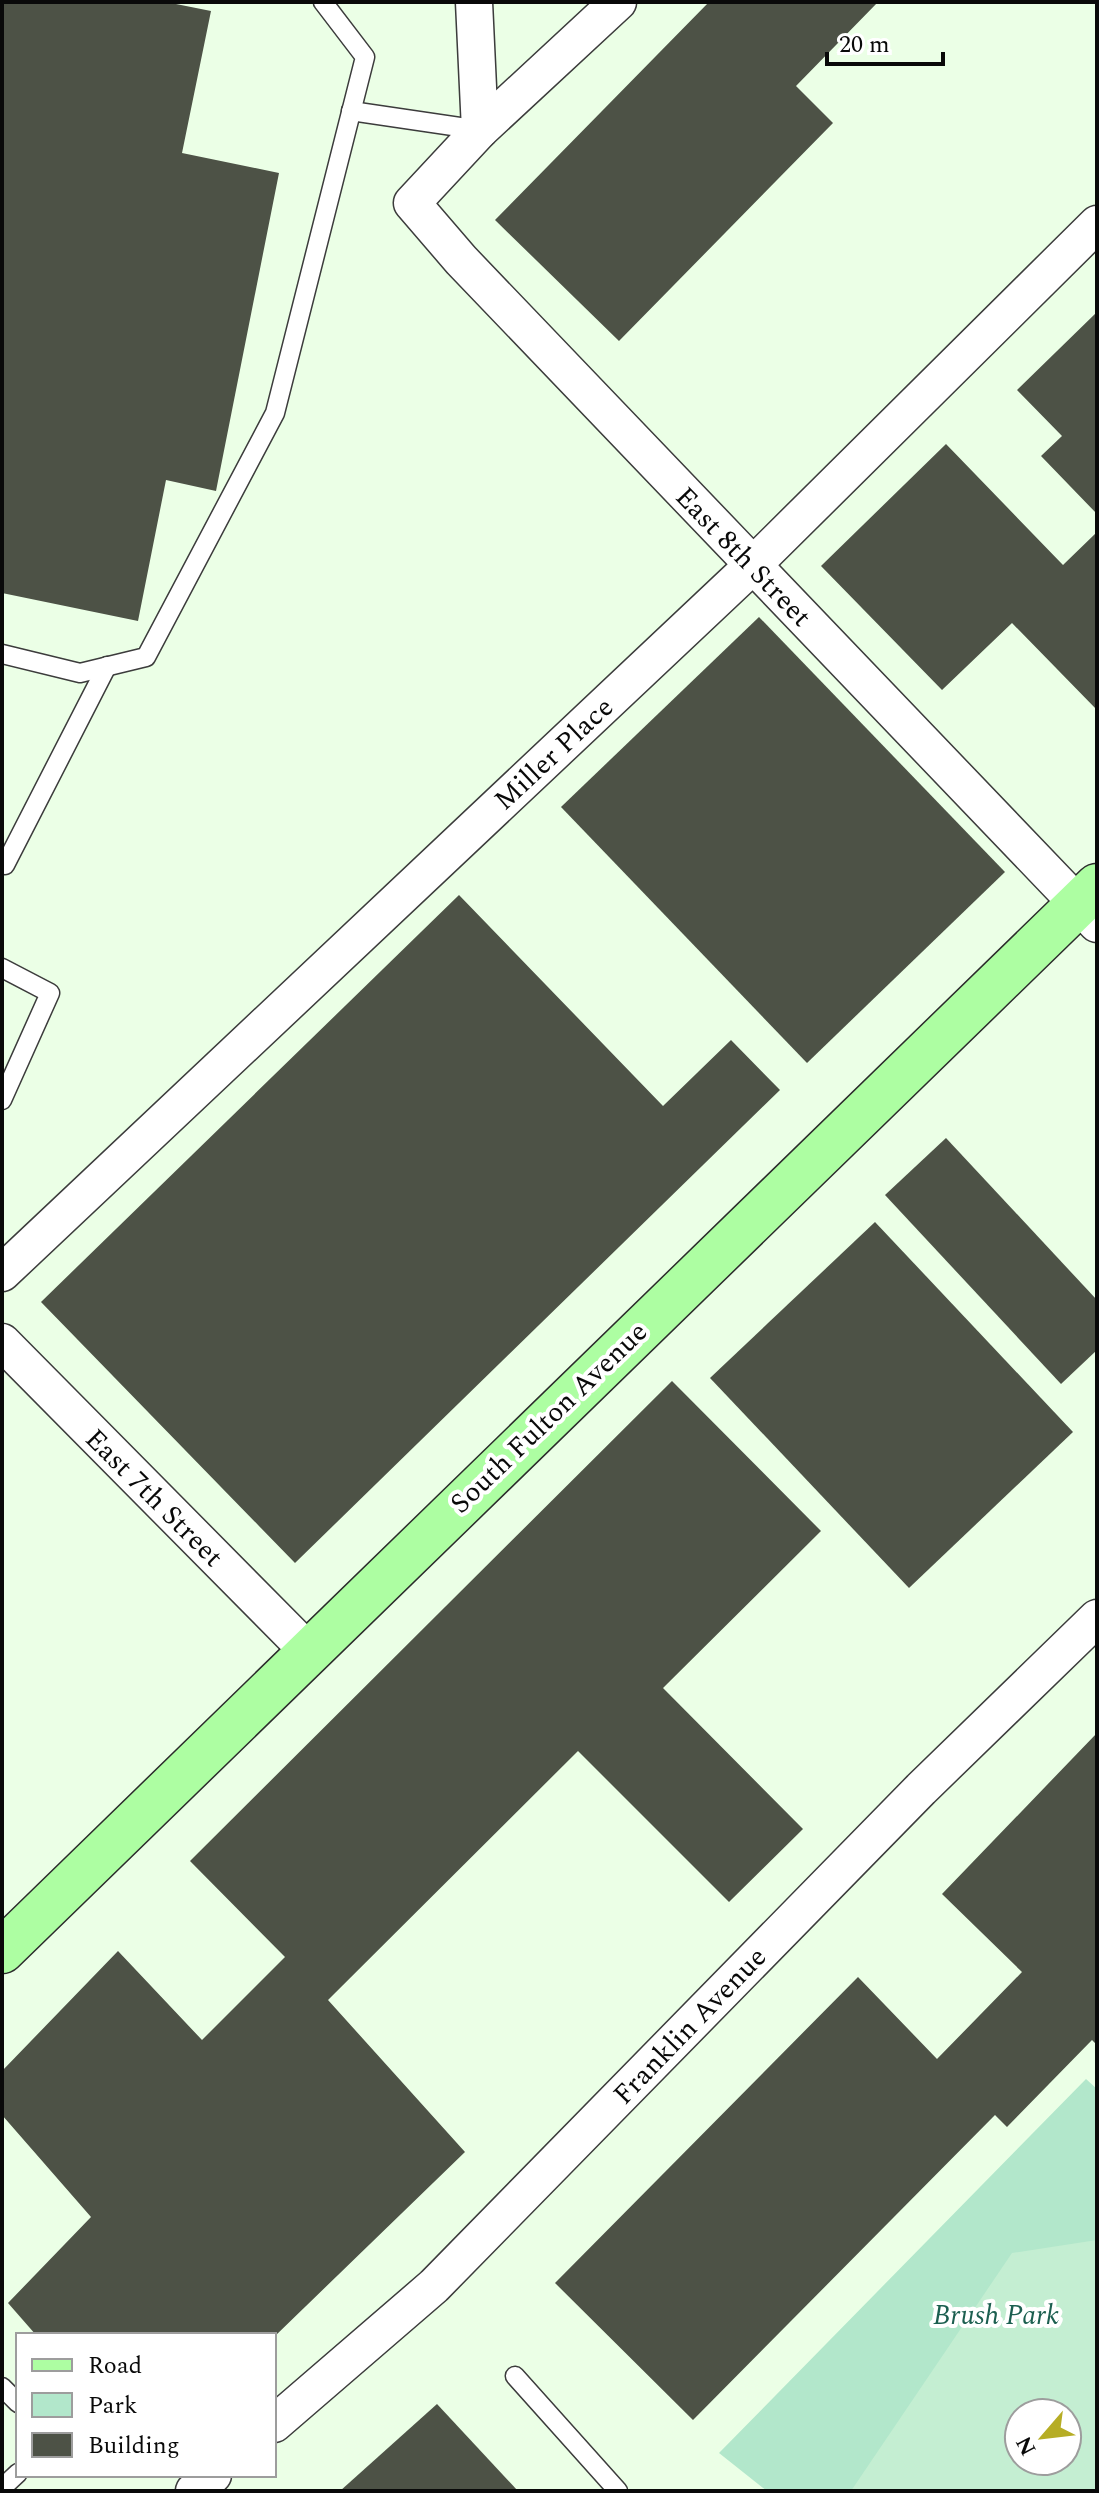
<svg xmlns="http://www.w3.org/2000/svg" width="1099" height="2493" viewBox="0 0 1099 2493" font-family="Spectral,serif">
<rect width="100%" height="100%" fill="#ebffe6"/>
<path fill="#b2e7cb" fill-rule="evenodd" d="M 1086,2079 L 1097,2089 L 1097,2491 L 767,2491 L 719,2453 ZM 1019,2413 L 1067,2413 L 1067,2461 L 1019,2461 Z"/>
<path fill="#c4eed2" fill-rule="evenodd" d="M 1097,2240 L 1097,2491 L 851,2491 L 1012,2253 ZM 1019,2413 L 1067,2413 L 1067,2461 L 1019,2461 Z"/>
<g fill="#4d5246">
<path d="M 2,2 L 166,2 L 211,11 L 182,153 L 279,173 L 216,491 L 166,480 L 138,621 L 2,593 Z"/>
<path d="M 709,2 L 878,2 L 796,86 L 833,123 L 619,341 L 495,220 Z"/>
<path d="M 1097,312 L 1097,514 L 1041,456 L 1062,436 L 1017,390 Z"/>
<path d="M 946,444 L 1063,565 L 1097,532 L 1097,710 L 1012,623 L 942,690 L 821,566 Z"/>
<path d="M 759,617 L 1005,872 L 807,1063 L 561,807 Z"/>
<path d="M 459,895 L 663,1106 L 731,1040 L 780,1090 L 295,1563 L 41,1302 Z"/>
<path d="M 946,1138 L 1097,1300 L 1097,1350 L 1061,1384 L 885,1195 Z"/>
<path d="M 875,1222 L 1073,1432 L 909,1588 L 710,1378 Z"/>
<path d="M 672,1381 L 821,1531 L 663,1688 L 803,1829 L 729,1902 L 578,1751 L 328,2000 L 465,2152 L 274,2337 L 36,2335 L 8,2303 L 91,2217 L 2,2115 L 2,2071 L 118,1951 L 202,2040 L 285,1957 L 190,1861 Z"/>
<path d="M 1097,1733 L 1097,2045 L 1092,2040 L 1007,2127 L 995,2115 L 693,2420 L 555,2283 L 858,1977 L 937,2059 L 1022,1972 L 942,1894 Z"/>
<path d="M 437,2404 L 518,2491 L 340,2491 Z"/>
</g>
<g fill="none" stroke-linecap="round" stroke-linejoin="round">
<defs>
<g id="service">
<path d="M 351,111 L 480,130"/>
<path d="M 2,654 L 80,673 L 146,657 L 275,413 L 365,57 L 323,2"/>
<path d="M 2,864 L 5,865 L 107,666"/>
<path d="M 2,968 L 50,993 L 2,1100"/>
<path d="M 515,2376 L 618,2491"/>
<path d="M 2,2387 L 18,2403"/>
<path d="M 2,2488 L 18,2473"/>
</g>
<g id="minor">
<path d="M 474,2 L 480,130"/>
<path d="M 618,2 L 480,130 L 412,203 L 461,260 L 1097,924"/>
<path d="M 2,1273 L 752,566 L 1097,224"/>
<path d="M 2,1342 L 308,1651"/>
<path d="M 274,2424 L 434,2286 L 921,1789 L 1097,1618"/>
<path d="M 194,2491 L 213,2475"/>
</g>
<path id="secondary" d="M 2,1951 L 1097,886"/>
</defs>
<use href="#service" stroke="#3c3c3c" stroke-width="21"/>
<use href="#minor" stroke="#3c3c3c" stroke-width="39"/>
<use href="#secondary" stroke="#2b2b2b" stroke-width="47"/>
<use href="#service" stroke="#fff" stroke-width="18"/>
<use href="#minor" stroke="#fff" stroke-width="36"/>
<use href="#secondary" stroke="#adfea2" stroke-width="44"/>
</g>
<g text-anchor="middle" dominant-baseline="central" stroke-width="8" stroke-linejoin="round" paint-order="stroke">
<g font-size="28" fill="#090909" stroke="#fff">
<text transform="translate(743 557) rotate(46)">East 8th Street</text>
<text transform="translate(554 754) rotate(-43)">Miller Place</text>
<text transform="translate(549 1418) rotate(-44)">South Fulton Avenue</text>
<text transform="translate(154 1498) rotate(45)">East 7th Street</text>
<text transform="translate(690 2026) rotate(-46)">Franklin Avenue</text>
</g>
<g font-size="28" font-style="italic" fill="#1c5f50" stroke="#fff">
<text x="996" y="2315">Brush Park</text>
</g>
</g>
<rect width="1099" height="2493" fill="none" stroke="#090909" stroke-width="8"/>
<rect x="16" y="2333" width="260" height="144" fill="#ffffff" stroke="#9d9d9d" stroke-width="2"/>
<rect x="32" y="2359" width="40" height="12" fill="#adfea2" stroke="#9d9d9d" stroke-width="2"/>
<text x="88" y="2373" font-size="24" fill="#090909">Road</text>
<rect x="32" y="2393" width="40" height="24" fill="#b2e7cb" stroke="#9d9d9d" stroke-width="2"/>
<text x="88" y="2413" font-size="24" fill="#090909">Park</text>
<rect x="32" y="2433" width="40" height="24" fill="#4d5246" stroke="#9d9d9d" stroke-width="2"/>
<text x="88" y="2453" font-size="24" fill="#090909">Building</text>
<g transform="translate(1043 2437) rotate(242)"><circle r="38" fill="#ffffff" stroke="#9d9d9d" stroke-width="2"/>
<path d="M0-6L14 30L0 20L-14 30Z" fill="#b6ad25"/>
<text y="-12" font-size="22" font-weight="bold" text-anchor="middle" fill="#090909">N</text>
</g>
<path d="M827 52v12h116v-12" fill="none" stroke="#090909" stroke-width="4"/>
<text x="839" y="52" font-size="24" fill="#090909" stroke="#ffffff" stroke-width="6" paint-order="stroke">20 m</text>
</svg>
